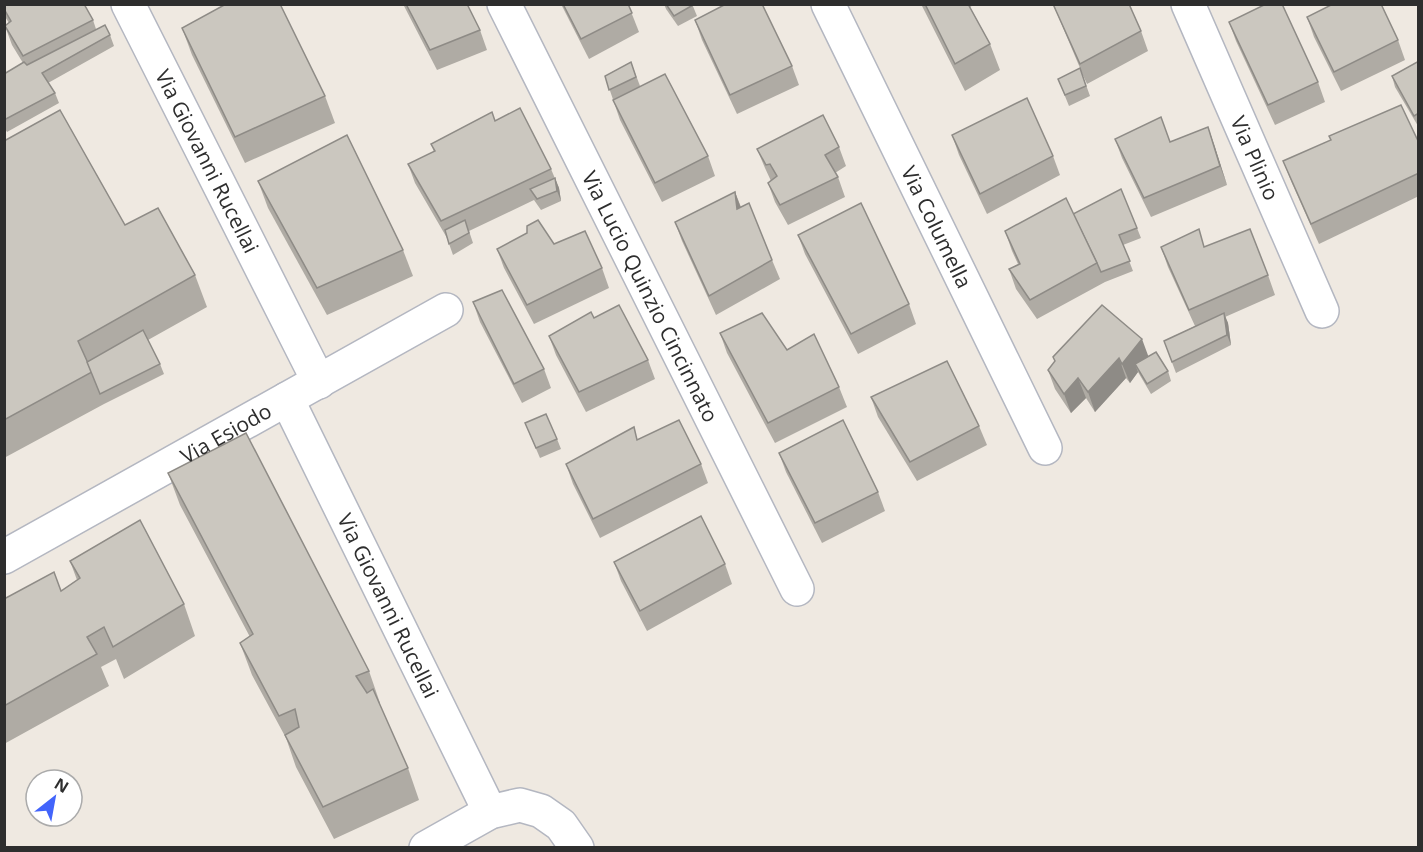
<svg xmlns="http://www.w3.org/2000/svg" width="1423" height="852" viewBox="0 0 1423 852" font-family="'Open Sans',sans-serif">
<rect width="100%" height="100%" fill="#efe9e1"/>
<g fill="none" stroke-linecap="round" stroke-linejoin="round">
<defs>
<g id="minor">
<path id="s1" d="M 128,4 L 319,382"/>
<path id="s2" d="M 504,4 L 797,589"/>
<path id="s3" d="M 828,4 L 1045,448"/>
<path id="s4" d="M 1188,4 L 1322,311"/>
<path id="s5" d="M 287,399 L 490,812"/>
<path id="s6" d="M 4,557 L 446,310"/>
<path d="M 426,848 L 490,812 L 520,805 L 541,811 L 561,825 L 577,848"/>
</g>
</defs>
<use href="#minor" stroke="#b4b7c1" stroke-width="36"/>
<use href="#minor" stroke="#fff" stroke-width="33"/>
</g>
<g fill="#afaba4">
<path d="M 4,4 L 93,20 L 96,29 L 110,35 L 114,46 L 48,83 L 55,93 L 59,103 L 7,132 L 4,127 L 4,74 L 23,63 L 12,45 L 5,26 L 9,23 L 4,15 Z"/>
<path d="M 403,4 L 467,4 L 480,30 L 487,50 L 437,70 Z"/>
<path d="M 561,4 L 628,4 L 639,32 L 589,59 Z"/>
<path d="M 664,4 L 692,4 L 697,16 L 678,26 L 666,9 Z"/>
<path d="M 921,4 L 975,4 L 970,7 L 990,44 L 1000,70 L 965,91 Z"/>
<path d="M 1053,4 L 1129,4 L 1141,31 L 1148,51 L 1087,84 L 1081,71 L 1090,96 L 1069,106 L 1058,79 L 1080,68 Z"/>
<path d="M 1307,17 L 1398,40 L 1405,60 L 1341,91 L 1314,37 Z"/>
<path d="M 695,20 L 792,66 L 799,85 L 737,114 L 702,40 Z"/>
<path d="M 1229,22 L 1318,82 L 1325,102 L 1275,125 L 1236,41 Z"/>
<path d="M 182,28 L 325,96 L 335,123 L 245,163 L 192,55 Z"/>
<path d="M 1419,61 L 1419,126 L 1418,126 L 1395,87 L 1392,76 Z"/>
<path d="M 631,62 L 640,86 L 708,156 L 715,176 L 662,202 L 620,120 L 605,76 Z"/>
<path d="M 496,121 L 551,169 L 559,188 L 561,201 L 541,210 L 534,200 L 469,231 L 473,243 L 453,255 L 447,238 L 415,183 L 408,164 L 434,152 L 431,144 Z"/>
<path d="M 1208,127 L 1227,185 L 1151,217 L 1122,158 L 1115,139 L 1170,142 Z"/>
<path d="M 952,135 L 1053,156 L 1060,175 L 987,214 L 959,155 Z"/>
<path d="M 4,141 L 195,275 L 207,307 L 148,340 L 160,364 L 164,374 L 104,404 L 4,458 Z"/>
<path d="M 1419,143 L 1419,196 L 1319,244 L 1291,181 L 1283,161 Z"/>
<path d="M 839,147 L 846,166 L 835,173 L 838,177 L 845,197 L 788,225 L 775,202 L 768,183 L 771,181 L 765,168 L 757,149 Z"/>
<path d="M 258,181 L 403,250 L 413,276 L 327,315 L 268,208 Z"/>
<path d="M 735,192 L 741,207 L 772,260 L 780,279 L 716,315 L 682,241 L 675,222 Z"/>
<path d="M 1073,214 L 1137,228 L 1141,238 L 1123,245 L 1133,271 L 1105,282 L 1037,319 L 1016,289 L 1009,269 L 1018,264 L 1012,251 L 1005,231 Z"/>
<path d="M 798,235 L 909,304 L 916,324 L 858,354 L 805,254 Z"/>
<path d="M 554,244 L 602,268 L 609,288 L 534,324 L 504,268 L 497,249 Z"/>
<path d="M 1161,247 L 1205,247 L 1268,275 L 1275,295 L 1225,317 L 1228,323 L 1231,345 L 1176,373 L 1164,341 L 1195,326 L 1168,267 Z"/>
<path d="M 473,302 L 544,369 L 551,388 L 522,403 L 480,322 Z"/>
<path d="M 594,318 L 648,360 L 655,379 L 586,412 L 556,355 L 549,336 Z"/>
<path d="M 720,333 L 787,350 L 839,387 L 847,407 L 775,443 L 727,353 Z"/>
<path d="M 1148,356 L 1168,371 L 1171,381 L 1151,394 L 1138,372 L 1130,383 L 1126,378 L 1095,412 L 1086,398 L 1071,413 L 1055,389 L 1048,370 Z"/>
<path d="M 871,397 L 979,426 L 987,445 L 917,481 L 878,417 Z"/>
<path d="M 525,423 L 557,439 L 561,449 L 540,458 Z"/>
<path d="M 639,440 L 701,464 L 708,483 L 600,538 L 573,484 L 566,464 Z"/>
<path d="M 779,453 L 878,492 L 885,511 L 822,543 L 786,472 Z"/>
<path d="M 168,473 L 369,671 L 380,703 L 379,704 L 408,768 L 419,800 L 334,839 L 296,767 L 286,738 L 252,675 L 240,643 L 250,637 L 180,505 Z"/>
<path d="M 70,561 L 184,604 L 195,636 L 124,679 L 116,659 L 101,667 L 109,686 L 4,744 L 4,599 L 61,591 L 77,580 Z"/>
<path d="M 614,562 L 725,564 L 732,584 L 647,631 L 621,581 Z"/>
</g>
<g fill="#8e8b86">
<path d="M 1208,127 L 1215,147 L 1227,185 L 1220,166 Z"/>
<path d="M 555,178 L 559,188 L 561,201 L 557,191 Z"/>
<path d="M 735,192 L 742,211 L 737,209 Z"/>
<path d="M 1224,313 L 1228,323 L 1231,345 L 1227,335 Z"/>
<path d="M 1142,339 L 1149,358 L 1135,364 L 1138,372 L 1130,383 L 1122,364 Z"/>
<path d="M 1119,358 L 1126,378 L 1095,412 L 1088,392 Z"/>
<path d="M 1078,378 L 1086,398 L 1071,413 L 1064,394 Z"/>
</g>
<g fill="#cbc7bf" stroke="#8e8b86" stroke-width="1.5">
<path d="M 4,4 L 84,4 L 93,20 L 23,56 L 5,26 L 11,21 L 4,9 Z"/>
<path d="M 226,4 L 280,4 L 325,96 L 235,137 L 182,28 Z"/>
<path d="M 406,4 L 467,4 L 480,30 L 430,50 Z"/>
<path d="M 563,4 L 628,4 L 632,13 L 581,39 Z"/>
<path d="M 666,4 L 692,4 L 693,5 L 674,16 Z"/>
<path d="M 726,4 L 762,4 L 792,66 L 730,95 L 695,20 Z"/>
<path d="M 925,4 L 968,4 L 990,44 L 955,64 Z"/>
<path d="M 1053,4 L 1129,4 L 1141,31 L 1080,64 Z"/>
<path d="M 1266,4 L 1282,4 L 1318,82 L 1268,105 L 1229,22 Z"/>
<path d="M 1333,4 L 1381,4 L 1398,40 L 1334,72 L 1307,17 Z"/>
<path d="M 105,25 L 110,35 L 42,73 L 55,93 L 4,120 L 4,74 L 24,62 L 27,65 Z"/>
<path d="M 1419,61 L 1419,113 L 1414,116 L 1392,76 Z"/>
<path d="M 631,62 L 636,77 L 609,90 L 605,76 Z"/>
<path d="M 1080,68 L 1086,86 L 1065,95 L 1058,79 Z"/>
<path d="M 665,74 L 708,156 L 655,183 L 613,100 Z"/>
<path d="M 1027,98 L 1053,156 L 980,194 L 952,135 Z"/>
<path d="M 1401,105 L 1419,143 L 1419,173 L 1311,224 L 1283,161 L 1331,140 L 1329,136 Z"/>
<path d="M 520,108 L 551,169 L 441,221 L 408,164 L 435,151 L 431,144 L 492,112 L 495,121 Z"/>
<path d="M 60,110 L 125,225 L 158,208 L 195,275 L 78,341 L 92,372 L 4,420 L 4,141 Z"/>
<path d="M 823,115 L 839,147 L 825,155 L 838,177 L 780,205 L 768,183 L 777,176 L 770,164 L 766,165 L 757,149 Z"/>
<path d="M 1161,117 L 1170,142 L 1208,127 L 1220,166 L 1144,198 L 1115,139 Z"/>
<path d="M 347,135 L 403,250 L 317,288 L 258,181 Z"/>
<path d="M 555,178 L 557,191 L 537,199 L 530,189 Z"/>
<path d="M 1121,189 L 1137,228 L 1119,235 L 1130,261 L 1101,272 L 1097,263 L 1073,214 Z"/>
<path d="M 735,192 L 737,209 L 749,203 L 772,260 L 709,296 L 675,222 Z"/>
<path d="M 1066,198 L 1097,263 L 1030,300 L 1009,269 L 1020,264 L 1005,231 Z"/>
<path d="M 861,203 L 909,304 L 851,334 L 798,235 Z"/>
<path d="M 465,220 L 469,233 L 449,244 L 445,230 Z"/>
<path d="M 538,220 L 554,244 L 585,231 L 602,268 L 527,305 L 497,249 L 527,233 L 527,226 Z"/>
<path d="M 1199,229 L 1204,247 L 1250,229 L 1268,275 L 1189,310 L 1161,247 Z"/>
<path d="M 502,290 L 544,369 L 514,384 L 473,302 Z"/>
<path d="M 619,305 L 648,360 L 579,392 L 549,336 L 591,312 L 594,318 Z"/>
<path d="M 1102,305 L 1142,339 L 1122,364 L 1119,358 L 1088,392 L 1078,378 L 1064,394 L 1048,370 L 1055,361 L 1053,357 Z"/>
<path d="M 762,313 L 787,350 L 814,334 L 839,387 L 768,423 L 720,333 Z"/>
<path d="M 1224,313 L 1227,335 L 1172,362 L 1164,341 Z"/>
<path d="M 143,330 L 160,364 L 100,394 L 87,362 Z"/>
<path d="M 1156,352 L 1168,371 L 1147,384 L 1135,364 Z"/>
<path d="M 947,361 L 979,426 L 910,462 L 871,397 Z"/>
<path d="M 546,414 L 557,439 L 536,448 L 525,423 Z"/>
<path d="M 679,420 L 701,464 L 593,519 L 566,464 L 634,427 L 637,440 Z"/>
<path d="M 843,420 L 878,492 L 815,523 L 779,453 Z"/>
<path d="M 246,433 L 369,671 L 356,676 L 367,693 L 373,689 L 408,768 L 323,807 L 285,735 L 299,727 L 295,709 L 279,716 L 240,643 L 253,634 L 168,473 Z"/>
<path d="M 701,516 L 725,564 L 640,611 L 614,562 Z"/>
<path d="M 140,520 L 184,604 L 113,647 L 104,627 L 87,637 L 97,654 L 4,706 L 4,599 L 54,572 L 61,591 L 80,578 L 70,561 Z"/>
</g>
<g text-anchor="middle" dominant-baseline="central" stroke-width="5" stroke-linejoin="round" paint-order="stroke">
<g font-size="21" fill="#2e2e2e" stroke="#fff">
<text stroke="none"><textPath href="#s4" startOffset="168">Via Plinio</textPath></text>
<text stroke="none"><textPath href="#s1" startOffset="176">Via Giovanni Rucellai</textPath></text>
<text stroke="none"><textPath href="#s3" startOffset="248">Via Columella</textPath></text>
<text stroke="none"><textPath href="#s2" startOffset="327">Via Lucio Quinzio Cincinnato</textPath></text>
<text stroke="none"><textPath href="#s6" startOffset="254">Via Esiodo</textPath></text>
<text stroke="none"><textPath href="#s5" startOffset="230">Via Giovanni Rucellai</textPath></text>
</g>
</g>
<rect width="1423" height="852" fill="none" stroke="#2e2e2e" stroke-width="12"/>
<g transform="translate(54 798) rotate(31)"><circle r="28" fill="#ffffff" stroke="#ababab" stroke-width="1.5"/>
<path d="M0-4.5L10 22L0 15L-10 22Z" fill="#4264fb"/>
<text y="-9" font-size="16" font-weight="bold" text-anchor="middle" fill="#2e2e2e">N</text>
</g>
</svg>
